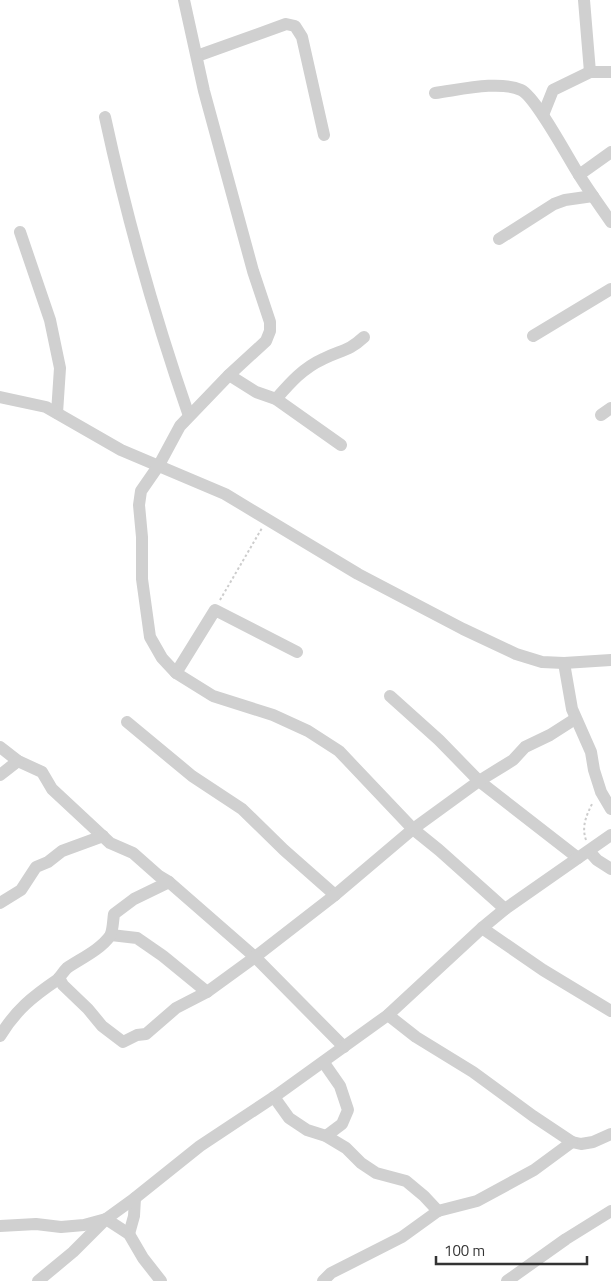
<svg xmlns="http://www.w3.org/2000/svg" width="611" height="1281" viewBox="0 0 611 1281" font-family="'Titillium Web',sans-serif">
<rect width="100%" height="100%" fill="#fff"/>
<g fill="none" stroke-linecap="round" stroke-linejoin="round">
<g stroke="#cdcdcd" stroke-width="2" stroke-dasharray="2.5 2.5" stroke-linecap="butt">
<path d="M 220,600 L 262,528"/>
<path d="M 586,840 C 581,826 587,814 593,802"/>
</g>
<g stroke="#d0d0d0" stroke-width="12">
<path d="M 584,0 L 590,72"/>
<path d="M 197,56 L 286,24 L 295,26 L 302,37 L 324,135"/>
<path d="M 435,93 C 459,90 499,80 521,90 C 536,97 568,158 579,175 C 589,191 600,206 611,222"/>
<path d="M 543,115 L 553,90 L 590,72 L 611,72"/>
<path d="M 105,117 C 127,219 155,318 189,416"/>
<path d="M 579,175 L 611,152"/>
<path d="M 20,232 L 50,320 L 60,368 L 57,413"/>
<path d="M 499,239 L 554,204 L 565,200 L 593,196"/>
<path d="M 533,336 L 611,289"/>
<path d="M 229,375 L 256,392 L 276,399 L 341,445"/>
<path d="M 0,397 L 46,407 L 121,450 L 225,494 L 358,574 L 463,629 L 516,654 L 542,662 L 564,663 L 611,660"/>
<path d="M 276,399 C 290,383 303,368 323,359 C 340,350 348,352 364,337"/>
<path d="M 601,415 L 611,408"/>
<path d="M 297,652 L 215,610 L 176,673 L 213,696 L 273,715 L 308,731 L 339,751 L 413,829 L 439,850 L 505,909"/>
<path d="M 564,663 L 572,709 L 591,752 L 594,770 L 601,792 L 611,809"/>
<path d="M 176,673 L 162,658 L 150,637 L 142,579 L 142,537 L 139,505 L 141,491 L 159,465 L 180,426 L 229,375 L 266,341 L 270,331 L 270,322 L 253,271 L 204,91 L 184,0"/>
<path d="M 390,696 L 439,740 L 479,781 L 578,858"/>
<path d="M 127,722 L 192,776 L 242,809 L 284,850 L 335,895"/>
<path d="M 0,747 L 18,761 L 42,772 L 52,789 L 110,843 L 133,853 L 159,876 L 169,882 L 255,957 L 344,1047"/>
<path d="M 0,775 L 18,761"/>
<path d="M 589,851 L 597,860 L 611,869"/>
<path d="M 0,903 L 21,890 L 36,867 L 48,862 L 62,851 L 103,836"/>
<path d="M 482,928 L 543,970 L 611,1011"/>
<path d="M 111,935 L 137,938 L 163,956 L 207,992"/>
<path d="M 59,978 L 63,985 L 88,1009 L 102,1026 L 123,1042 L 137,1035 L 146,1034 L 176,1008 L 207,992 L 255,957 L 335,895 L 413,829 L 479,781 L 513,760 L 525,747 L 550,735 L 575,719"/>
<path d="M 388,1015 L 416,1037 L 473,1072 L 533,1116 L 572,1142 L 581,1144 L 593,1142 L 611,1134"/>
<path d="M 0,1036 C 16,1010 32,997 57,980 C 61,976 63,972 67,968 C 80,959 100,950 110,936 C 113,931 113,920 114,914 L 134,899 L 169,882"/>
<path d="M 324,1063 L 340,1086 L 348,1110 L 342,1124 L 326,1136"/>
<path d="M 274,1097 L 289,1118 L 307,1130 L 326,1136 L 346,1148 L 361,1163 L 376,1173 L 406,1181 L 424,1196 L 438,1211"/>
<path d="M 106,1219 L 129,1234 L 143,1258 L 161,1281"/>
<path d="M 0,1226 L 36,1224 L 61,1227 L 84,1225 L 106,1219"/>
<path d="M 129,1234 L 134,1216 L 135,1198"/>
<path d="M 38,1281 L 73,1252 L 106,1219 L 135,1198 L 200,1146 L 274,1097 L 388,1015 L 482,928 L 505,909 L 611,835"/>
<path d="M 323,1281 L 331,1273 L 402,1237 L 438,1211 L 477,1201 L 534,1170 L 572,1142"/>
<path d="M 507,1281 L 566,1239 L 611,1211"/>
</g>
</g>
<path d="M436 1256v8h151v-8" fill="none" stroke="#333333" stroke-width="2.5"/>
<text x="444" y="1256" font-size="15" fill="#333333" stroke="#ffffff" stroke-width="4" paint-order="stroke">100 m</text>
</svg>
